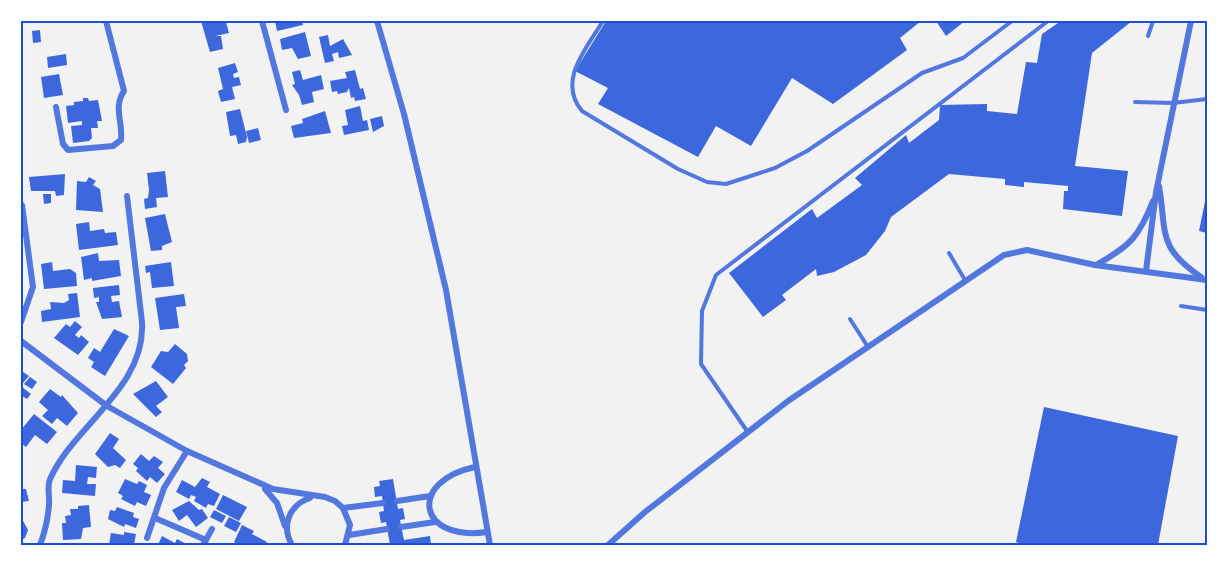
<svg xmlns="http://www.w3.org/2000/svg" width="1228" height="566" viewBox="0 0 1228 566" font-family="'DM Sans',sans-serif">
<rect width="100%" height="100%" fill="#f2f2f2"/>
<g fill="#3d67dc">
<path d="M 201,21 L 226,22 L 229,33 L 215,36 L 221,36 L 223,49 L 210,52 Z"/>
<path d="M 275,21 L 302,21 L 303,25 L 277,31 Z"/>
<path d="M 606,21 L 834,22 L 921,21 L 900,38 L 907,50 L 833,104 L 792,78 L 751,146 L 716,126 L 698,157 L 598,104 L 608,88 L 575,71 Z"/>
<path d="M 936,21 L 965,21 L 946,36 Z"/>
<path d="M 1061,21 L 1132,21 L 1092,53 L 1075,166 L 1128,171 L 1122,216 L 1063,209 L 1064,191 L 1068,191 L 1068,186 L 1024,182 L 1024,187 L 1005,185 L 1005,179 L 949,174 L 891,217 L 885,231 L 866,255 L 834,272 L 817,276 L 816,269 L 782,295 L 786,300 L 763,317 L 729,273 L 812,209 L 817,218 L 862,185 L 855,178 L 906,135 L 909,143 L 939,120 L 940,105 L 987,104 L 987,111 L 1017,114 L 1026,62 L 1037,63 L 1042,34 Z"/>
<path d="M 40,30 L 41,42 L 33,43 L 32,31 Z"/>
<path d="M 305,32 L 311,56 L 298,59 L 292,48 L 282,50 L 280,39 Z"/>
<path d="M 328,35 L 330,46 L 343,39 L 352,55 L 339,58 L 338,52 L 332,54 L 334,61 L 325,63 L 319,37 Z"/>
<path d="M 66,54 L 67,65 L 48,68 L 47,57 Z"/>
<path d="M 235,63 L 238,72 L 233,74 L 234,78 L 239,77 L 241,85 L 232,87 L 235,99 L 221,102 L 218,91 L 223,89 L 218,68 Z"/>
<path d="M 300,70 L 303,80 L 321,75 L 324,89 L 312,92 L 314,102 L 302,105 L 299,95 L 292,85 L 295,84 L 292,72 Z"/>
<path d="M 355,70 L 360,89 L 363,88 L 366,99 L 355,101 L 354,97 L 351,98 L 349,88 L 347,92 L 338,94 L 337,91 L 332,92 L 330,81 L 347,78 L 345,72 Z"/>
<path d="M 59,74 L 63,95 L 44,98 L 41,77 Z"/>
<path d="M 83,98 L 88,98 L 89,101 L 98,100 L 102,121 L 97,121 L 98,128 L 91,128 L 92,138 L 89,141 L 73,143 L 71,126 L 82,125 L 82,121 L 68,123 L 66,106 L 74,105 L 74,102 L 83,101 Z"/>
<path d="M 360,106 L 363,121 L 367,120 L 369,130 L 344,135 L 342,126 L 348,125 L 345,110 Z"/>
<path d="M 240,109 L 247,137 L 246,142 L 238,144 L 236,135 L 230,136 L 226,112 Z"/>
<path d="M 325,111 L 331,133 L 294,138 L 291,126 L 303,123 L 302,119 Z"/>
<path d="M 382,116 L 384,126 L 373,132 L 370,119 Z"/>
<path d="M 258,128 L 261,140 L 249,143 L 246,131 Z"/>
<path d="M 165,171 L 168,197 L 156,198 L 157,207 L 145,209 L 144,199 L 148,198 L 149,190 L 147,173 Z"/>
<path d="M 65,174 L 64,195 L 56,196 L 55,191 L 31,191 L 29,177 Z"/>
<path d="M 89,177 L 96,181 L 93,185 L 100,189 L 103,212 L 76,210 L 77,181 L 86,182 Z"/>
<path d="M 43,194 L 51,194 L 51,203 L 44,204 Z"/>
<path d="M 1206,197 L 1207,197 L 1207,233 L 1199,231 Z"/>
<path d="M 165,214 L 172,242 L 162,246 L 162,250 L 151,251 L 145,218 Z"/>
<path d="M 89,222 L 90,231 L 104,229 L 105,233 L 116,232 L 118,245 L 79,250 L 76,224 Z"/>
<path d="M 98,253 L 99,261 L 119,260 L 121,276 L 92,281 L 92,278 L 84,280 L 81,257 Z"/>
<path d="M 52,262 L 53,271 L 70,269 L 76,273 L 77,286 L 44,289 L 41,264 Z"/>
<path d="M 171,262 L 174,286 L 152,288 L 150,272 L 146,273 L 145,266 Z"/>
<path d="M 119,285 L 120,295 L 111,296 L 112,302 L 119,301 L 122,317 L 102,319 L 96,302 L 99,302 L 99,297 L 94,298 L 93,288 Z"/>
<path d="M 77,293 L 80,317 L 42,322 L 41,311 L 51,309 L 50,302 L 64,303 L 69,300 L 68,294 Z"/>
<path d="M 184,294 L 186,306 L 176,307 L 179,328 L 160,330 L 155,298 Z"/>
<path d="M 75,321 L 82,327 L 75,335 L 79,338 L 81,335 L 89,342 L 78,355 L 54,338 L 66,324 L 70,327 Z"/>
<path d="M 114,329 L 129,336 L 105,376 L 91,367 L 94,362 L 88,358 L 94,348 L 100,352 Z"/>
<path d="M 175,344 L 187,354 L 188,361 L 184,365 L 186,368 L 173,384 L 151,367 L 161,351 L 168,352 Z"/>
<path d="M 23,372 L 29,376 L 23,383 L 21,381 Z"/>
<path d="M 30,377 L 37,382 L 32,389 L 24,384 Z"/>
<path d="M 156,381 L 168,397 L 156,406 L 162,412 L 156,417 L 133,394 Z"/>
<path d="M 22,387 L 31,394 L 27,399 L 22,396 Z"/>
<path d="M 50,389 L 61,397 L 62,395 L 78,413 L 67,426 L 57,418 L 52,424 L 42,416 L 48,410 L 39,402 Z"/>
<path d="M 1044,407 L 1178,436 L 1158,545 L 1024,545 L 1016,542 Z"/>
<path d="M 34,414 L 57,432 L 47,444 L 35,435 L 26,447 L 21,443 L 21,430 Z"/>
<path d="M 110,433 L 119,439 L 113,448 L 126,460 L 120,468 L 115,465 L 108,467 L 95,454 Z"/>
<path d="M 141,454 L 149,461 L 154,456 L 163,462 L 158,468 L 165,474 L 157,483 L 150,477 L 147,481 L 136,471 L 138,468 L 133,464 Z"/>
<path d="M 76,465 L 97,467 L 96,478 L 88,477 L 87,484 L 96,484 L 95,496 L 62,493 L 63,480 L 75,481 Z"/>
<path d="M 202,478 L 210,482 L 207,487 L 220,494 L 214,506 L 208,504 L 206,508 L 194,501 L 196,497 L 191,495 L 189,499 L 176,492 L 182,480 L 195,487 Z"/>
<path d="M 125,479 L 137,484 L 139,481 L 147,485 L 144,492 L 151,495 L 146,506 L 137,502 L 135,506 L 121,499 L 123,496 L 118,493 Z"/>
<path d="M 393,479 L 398,509 L 403,508 L 405,519 L 400,520 L 404,540 L 430,536 L 431,545 L 390,545 L 386,522 L 381,523 L 379,512 L 384,511 L 382,496 L 375,497 L 374,487 L 380,486 L 379,481 Z"/>
<path d="M 21,489 L 26,489 L 29,501 L 21,502 Z"/>
<path d="M 223,495 L 247,507 L 239,521 L 216,509 Z"/>
<path d="M 189,501 L 199,510 L 202,509 L 208,518 L 196,527 L 187,515 L 179,521 L 172,510 Z"/>
<path d="M 89,505 L 91,527 L 83,528 L 81,539 L 63,540 L 62,523 L 66,523 L 65,516 L 71,515 L 70,509 L 78,509 L 78,506 Z"/>
<path d="M 117,507 L 134,513 L 133,517 L 139,519 L 136,528 L 125,524 L 124,527 L 108,519 L 110,510 L 115,511 Z"/>
<path d="M 214,510 L 226,516 L 222,523 L 210,517 Z"/>
<path d="M 21,517 L 28,530 L 25,538 L 21,540 Z"/>
<path d="M 229,517 L 241,523 L 236,532 L 224,526 Z"/>
<path d="M 242,525 L 254,531 L 252,534 L 267,542 L 265,545 L 240,545 L 234,542 Z"/>
<path d="M 124,532 L 136,534 L 134,545 L 109,545 L 111,533 L 124,535 Z"/>
<path d="M 162,536 L 175,543 L 177,539 L 188,545 L 158,545 Z"/>
</g>
<g fill="none" stroke-linecap="round" stroke-linejoin="round">
<g stroke="#5277de" stroke-width="4">
<path d="M 603,21 C 586,49 557,81 582,111 L 678,169 L 707,182 L 726,184 L 775,168 L 807,151 L 922,73 L 963,58 L 1012,21"/>
<path d="M 1148,36 L 1153,21"/>
<path d="M 1135,102 L 1173,103 L 1207,99"/>
<path d="M 949,253 L 965,280"/>
<path d="M 1181,306 L 1207,310"/>
<path d="M 850,319 L 868,347"/>
<path d="M 747,431 L 701,364 L 702,311 L 716,275 L 1048,21"/>
</g>
<g stroke="#5277de" stroke-width="6">
<path d="M 262,21 L 286,110"/>
<path d="M 377,21 L 404,114 L 446,290 L 490,545"/>
<path d="M 56,107 L 63,144 L 68,150 L 113,146 L 121,140 C 123,122 113,107 124,91 L 106,21"/>
<path d="M 1159,186 C 1167,234 1157,247 1201,277"/>
<path d="M 1096,265 C 1130,246 1139,237 1153,201"/>
<path d="M 1146,271 L 1156,192 L 1191,21"/>
<path d="M 21,322 L 33,287 L 22,205"/>
<path d="M 21,341 L 107,406 L 187,451 L 273,489 L 325,497 L 335,501 L 343,508 L 350,525 L 345,545"/>
<path d="M 475,467 C 408,481 417,542 487,532"/>
<path d="M 265,489 L 277,503 L 285,526"/>
<path d="M 397,501 L 430,496"/>
<path d="M 343,508 L 383,503"/>
<path d="M 155,518 L 206,540"/>
<path d="M 401,527 L 435,522"/>
<path d="M 349,535 L 387,529"/>
<path d="M 147,538 L 164,488 L 187,451"/>
<path d="M 40,545 C 45,532 48,518 49,505 C 50,495 46,486 51,477 C 75,425 146,387 142,322 L 127,196"/>
<path d="M 203,545 L 212,529"/>
<path d="M 292,545 C 281,526 289,505 310,498"/>
<path d="M 608,545 L 645,512 L 788,401 L 1004,255 L 1027,250 L 1095,265 L 1207,280"/>
</g>
</g>
<rect width="1228" height="566" fill="none" stroke="#ffffff" stroke-width="45"/>
<rect x="22" y="22" width="1184" height="522" fill="none" stroke="#1d4ed8" stroke-width="2"/>
</svg>
